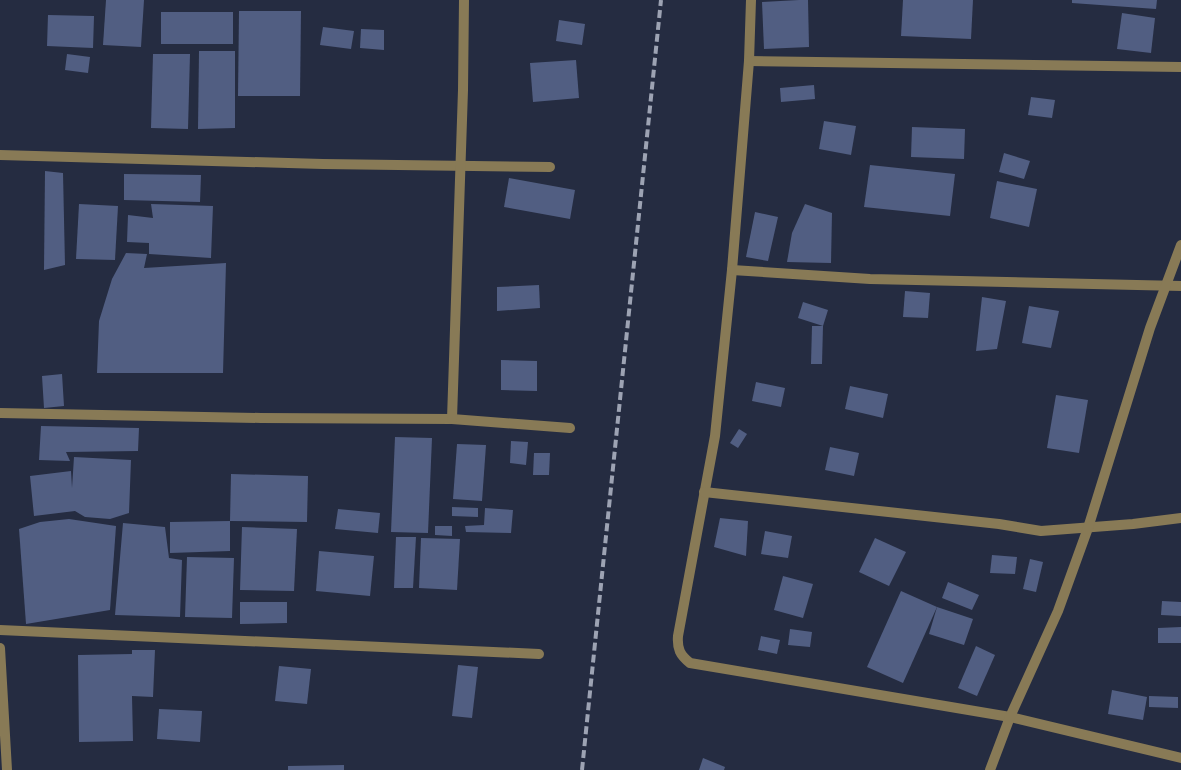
<svg xmlns="http://www.w3.org/2000/svg" width="1181" height="770" viewBox="0 0 1181 770" font-family="Arial,sans-serif">
<rect width="100%" height="100%" fill="#252c41"/>
<g fill="#515e82">
<path d="M 106,0 L 144,0 L 141,47 L 103,45 Z"/>
<path d="M 799,0 L 808,0 L 809,47 L 764,49 L 762,2 Z"/>
<path d="M 903,0 L 973,0 L 971,39 L 901,36 Z"/>
<path d="M 1072,0 L 1157,0 L 1156,9 L 1072,3 Z"/>
<path d="M 239,11 L 301,11 L 300,96 L 238,96 Z"/>
<rect x="161" y="12" width="72" height="32"/>
<path d="M 1122,13 L 1155,18 L 1151,53 L 1117,49 Z"/>
<path d="M 48,15 L 94,16 L 93,48 L 47,46 Z"/>
<path d="M 559,20 L 585,24 L 582,45 L 556,41 Z"/>
<path d="M 323,27 L 354,31 L 351,49 L 320,45 Z"/>
<path d="M 361,29 L 384,30 L 384,50 L 360,48 Z"/>
<path d="M 199,51 L 235,51 L 235,128 L 198,129 Z"/>
<path d="M 67,54 L 90,57 L 88,73 L 65,70 Z"/>
<path d="M 153,54 L 190,54 L 188,129 L 151,128 Z"/>
<path d="M 576,60 L 579,98 L 533,102 L 530,63 Z"/>
<path d="M 814,85 L 815,99 L 781,102 L 780,88 Z"/>
<path d="M 1031,97 L 1055,100 L 1052,118 L 1028,115 Z"/>
<path d="M 824,121 L 856,126 L 851,155 L 819,149 Z"/>
<path d="M 912,127 L 965,129 L 964,159 L 911,157 Z"/>
<path d="M 1004,153 L 1030,161 L 1024,179 L 999,172 Z"/>
<path d="M 870,165 L 955,174 L 950,216 L 864,207 Z"/>
<path d="M 45,171 L 63,173 L 65,265 L 44,270 Z"/>
<path d="M 124,174 L 201,175 L 200,202 L 124,200 Z"/>
<path d="M 509,178 L 575,190 L 570,219 L 504,207 Z"/>
<path d="M 997,181 L 1037,189 L 1029,227 L 990,218 Z"/>
<path d="M 79,204 L 118,206 L 115,260 L 76,259 Z"/>
<path d="M 151,204 L 213,206 L 211,258 L 149,254 L 149,243 L 127,242 L 128,215 L 153,218 Z"/>
<path d="M 805,204 L 832,213 L 831,263 L 787,262 L 792,233 Z"/>
<path d="M 755,212 L 778,217 L 768,261 L 746,257 Z"/>
<path d="M 126,253 L 147,254 L 144,268 L 226,263 L 223,373 L 97,373 L 99,321 L 112,279 Z"/>
<path d="M 539,285 L 540,308 L 497,311 L 497,287 Z"/>
<path d="M 905,291 L 930,293 L 928,318 L 903,317 Z"/>
<path d="M 982,297 L 1006,301 L 997,349 L 976,351 Z"/>
<path d="M 803,302 L 828,310 L 823,326 L 798,318 Z"/>
<path d="M 1029,306 L 1059,311 L 1051,348 L 1022,343 Z"/>
<path d="M 812,326 L 823,326 L 822,364 L 811,364 Z"/>
<path d="M 501,360 L 537,361 L 537,391 L 501,390 Z"/>
<path d="M 62,374 L 64,406 L 44,408 L 42,376 Z"/>
<path d="M 756,382 L 785,388 L 781,407 L 752,401 Z"/>
<path d="M 850,386 L 888,394 L 883,418 L 845,409 Z"/>
<path d="M 1056,395 L 1088,400 L 1079,453 L 1047,448 Z"/>
<path d="M 41,426 L 139,428 L 138,451 L 66,452 L 70,461 L 39,460 Z"/>
<path d="M 739,429 L 747,434 L 738,448 L 730,443 Z"/>
<path d="M 395,437 L 432,438 L 428,533 L 391,532 Z"/>
<path d="M 511,441 L 528,442 L 526,465 L 510,463 Z"/>
<path d="M 457,444 L 486,445 L 482,501 L 453,499 Z"/>
<path d="M 830,447 L 859,453 L 854,476 L 825,470 Z"/>
<path d="M 534,453 L 550,453 L 549,475 L 533,475 Z"/>
<path d="M 74,457 L 131,460 L 129,513 L 110,519 L 85,517 L 75,511 L 34,516 L 30,476 L 71,471 L 72,488 Z"/>
<path d="M 231,474 L 308,476 L 307,522 L 230,521 Z"/>
<path d="M 452,507 L 478,508 L 478,517 L 452,516 Z"/>
<path d="M 485,508 L 513,510 L 511,533 L 466,532 L 465,526 L 484,525 Z"/>
<path d="M 338,509 L 380,513 L 378,533 L 335,529 Z"/>
<path d="M 720,518 L 748,521 L 746,556 L 714,547 Z"/>
<path d="M 69,519 L 116,526 L 110,610 L 26,624 L 19,529 L 40,522 Z"/>
<path d="M 230,521 L 230,551 L 170,553 L 170,522 Z"/>
<path d="M 123,523 L 165,527 L 169,558 L 182,560 L 180,617 L 115,615 Z"/>
<path d="M 435,526 L 452,526 L 452,536 L 435,535 Z"/>
<path d="M 242,527 L 297,529 L 294,591 L 240,590 Z"/>
<path d="M 765,531 L 792,536 L 788,558 L 761,554 Z"/>
<path d="M 396,537 L 416,537 L 413,588 L 394,588 Z"/>
<path d="M 421,538 L 460,539 L 457,590 L 419,588 Z"/>
<path d="M 875,538 L 906,552 L 889,586 L 859,572 Z"/>
<path d="M 319,551 L 374,556 L 370,596 L 316,591 Z"/>
<path d="M 992,555 L 1017,557 L 1015,574 L 990,573 Z"/>
<path d="M 187,557 L 234,558 L 232,618 L 185,617 Z"/>
<path d="M 1030,559 L 1043,562 L 1036,592 L 1023,589 Z"/>
<path d="M 783,576 L 813,584 L 803,618 L 774,610 Z"/>
<path d="M 948,582 L 979,595 L 972,610 L 942,598 Z"/>
<path d="M 901,591 L 937,607 L 903,683 L 867,667 Z"/>
<path d="M 1162,601 L 1181,602 L 1181,616 L 1161,615 Z"/>
<path d="M 240,602 L 287,602 L 287,623 L 240,624 Z"/>
<path d="M 937,607 L 973,619 L 964,645 L 929,634 Z"/>
<path d="M 1181,627 L 1181,643 L 1158,643 L 1158,628 Z"/>
<path d="M 790,629 L 812,632 L 810,647 L 788,645 Z"/>
<path d="M 761,636 L 780,640 L 777,654 L 758,650 Z"/>
<path d="M 976,646 L 995,655 L 977,696 L 958,688 Z"/>
<path d="M 132,650 L 155,650 L 153,697 L 132,696 L 133,741 L 79,742 L 78,655 L 132,654 Z"/>
<path d="M 458,665 L 478,667 L 472,718 L 452,716 Z"/>
<path d="M 279,666 L 311,669 L 307,704 L 275,701 Z"/>
<path d="M 1112,690 L 1147,697 L 1143,720 L 1108,714 Z"/>
<path d="M 1149,696 L 1178,697 L 1178,708 L 1149,707 Z"/>
<path d="M 159,709 L 202,711 L 200,742 L 157,739 Z"/>
<path d="M 703,758 L 725,767 L 724,770 L 699,770 Z"/>
<path d="M 344,765 L 344,770 L 288,770 L 288,766 Z"/>
</g>
<g fill="none" stroke-linecap="round" stroke-linejoin="round">
<g stroke="#887a56" stroke-width="10">
<path d="M 751,0 L 749,61 L 732,270 L 715,436 L 678,636 C 677,649 680,655 690,663 L 1010,717 L 1181,758"/>
<path d="M 749,61 L 1181,67"/>
<path d="M 0,155 L 323,164 L 550,167"/>
<path d="M 732,270 L 870,279 L 1181,286"/>
<path d="M 0,413 L 261,418 L 452,419 L 570,428"/>
<path d="M 452,419 L 463,90 L 464,0"/>
<path d="M 704,492 L 999,524 L 1041,531 L 1133,524 L 1181,518"/>
<path d="M 0,630 L 539,654"/>
<path d="M 0,648 L 7,770"/>
<path d="M 990,770 L 1010,717 L 1058,611 L 1088,528 L 1150,328 L 1181,245"/>
</g>
<path stroke="#9da3b3" stroke-width="4" stroke-dasharray="8 4" stroke-linecap="butt" d="M 582,770 L 661,0"/>
</g>
</svg>
